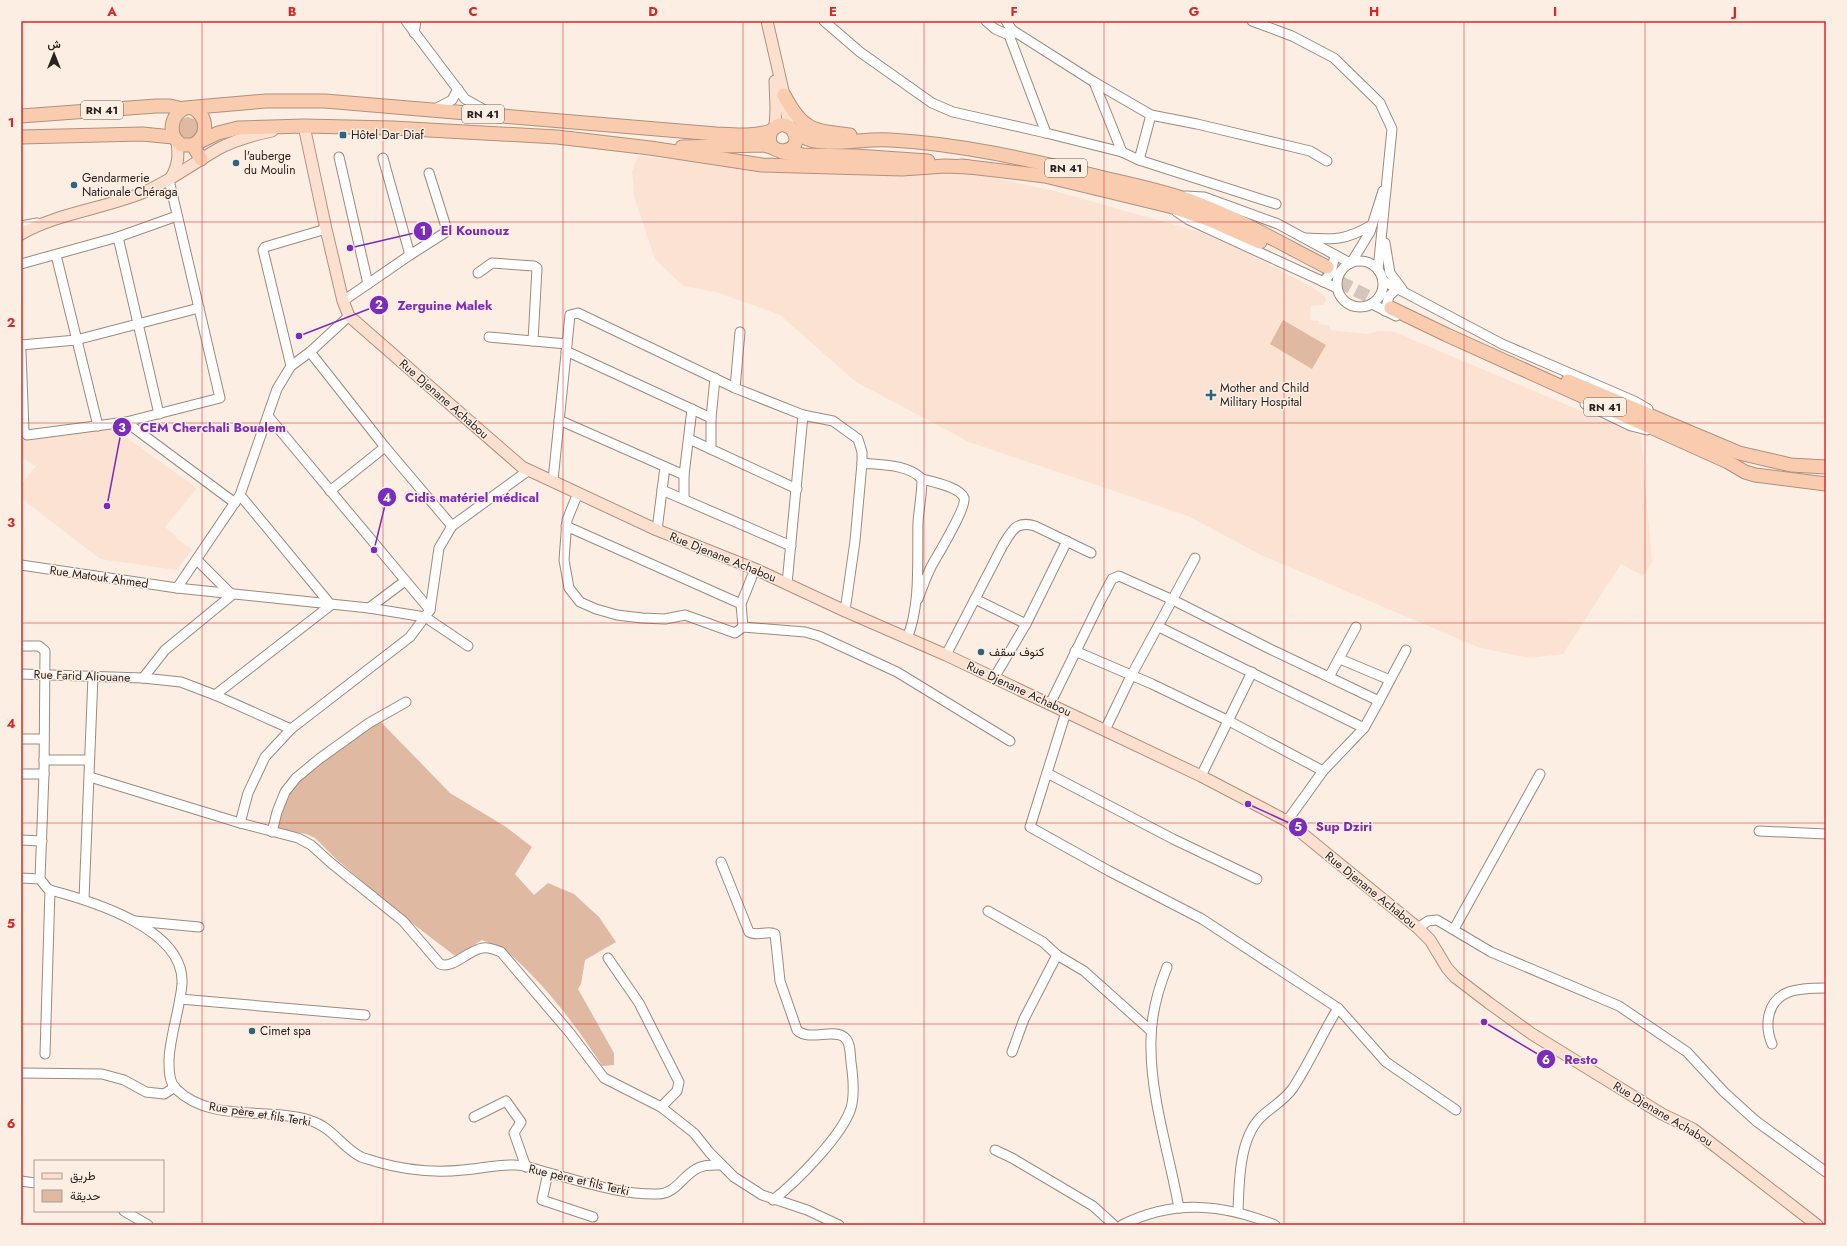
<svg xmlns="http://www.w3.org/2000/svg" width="1847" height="1246" viewBox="0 0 1847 1246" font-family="Jost,Vazirmatn,sans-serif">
<rect width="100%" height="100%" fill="#fdeee4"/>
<g fill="#fce2d2">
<path d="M 638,156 L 801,172 L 861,174 L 959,172 L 974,174 L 1055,191 L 1200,232 L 1246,253 L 1310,286 L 1325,296 L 1326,301 L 1323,305 L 1311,306 L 1310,320 L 1319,321 L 1319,324 L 1330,325 L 1330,330 L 1368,334 L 1378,331 L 1392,331 L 1641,436 L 1652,562 L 1643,576 L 1621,564 L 1563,654 L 1530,658 L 1480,648 L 1261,555 L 1188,516 L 969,442 L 856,382 L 780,315 L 716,292 L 683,286 L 655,259 L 634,196 L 632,171 Z"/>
<path d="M 113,428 L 197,488 L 165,527 L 176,536 L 175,537 L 192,550 L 176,570 L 100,559 L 21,498 L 21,485 L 36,466 L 21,458 L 21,439 Z"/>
</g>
<g fill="#dfb9a1">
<path d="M 188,117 L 197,120 L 200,123 L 198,136 L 186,140 L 179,135 L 178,126 L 183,118 Z"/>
<path d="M 1283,320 L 1326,345 L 1312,369 L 1270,344 Z"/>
<path d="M 378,719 L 450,793 L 506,827 L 532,847 L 515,874 L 534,895 L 548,883 L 574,894 L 599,917 L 616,942 L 585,960 L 581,984 L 578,989 L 614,1053 L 614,1065 L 602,1066 C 578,1028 546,986 512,956 C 503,949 493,944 482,940 L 455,956 L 404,917 L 335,858 L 315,838 L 306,834 L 276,828 L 281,802 L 295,784 L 327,757 L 359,736 Z"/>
</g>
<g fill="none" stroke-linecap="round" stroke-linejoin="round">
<path stroke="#d3c5bd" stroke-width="13" stroke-dasharray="13 6" stroke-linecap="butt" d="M 1322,273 L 1391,308"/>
<defs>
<g id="minor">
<path d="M 406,21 L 465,99 L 490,113"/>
<path d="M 824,21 L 860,52 L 932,103 L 953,112 L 1046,133 L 1122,152 L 1139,160 L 1276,204"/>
<path d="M 986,21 L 995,29 L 1009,35"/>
<path d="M 1006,21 L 1012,30 L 1009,35 L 1046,133"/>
<path d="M 1252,21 L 1292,36 L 1334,58 L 1380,103 L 1392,129 L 1378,270"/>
<path d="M 1012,30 L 1094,82 L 1151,115 L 1197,124 L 1310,151 L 1327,161"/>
<path d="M 414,33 L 416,21"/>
<path d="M 1094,82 L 1122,152"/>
<path d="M 433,110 L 452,100 L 458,89"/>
<path d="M 339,157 L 368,284"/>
<path d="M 383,158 L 410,255"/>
<path d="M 1139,160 L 1151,115"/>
<path d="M 1186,196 L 1204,197 L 1278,224 L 1350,263"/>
<path d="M 1177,212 L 1189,220 L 1337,288"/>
<path d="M 21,226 L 37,223"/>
<path d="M 118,237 L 159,414"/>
<path d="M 1306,238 C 1335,240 1346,240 1372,225"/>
<path d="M 1385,243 L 1390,273 L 1402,289"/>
<path d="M 56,255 L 98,426"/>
<circle cx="1360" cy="284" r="23"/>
<path d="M 1351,263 L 1370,232 L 1383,191"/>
<path d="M 21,264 L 118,237 L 177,216"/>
<path d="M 478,273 L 492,263 L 534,266 L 537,268 L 533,341"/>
<path d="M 1383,281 L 1502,344 L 1634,401 L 1648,409"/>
<path d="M 1323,282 L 1331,273 L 1335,255"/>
<path d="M 343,301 L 410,255 L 446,232 L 447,230 L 429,173"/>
<path d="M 1372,304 L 1396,316"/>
<path d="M 1385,311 L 1389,296 L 1398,288"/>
<path d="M 489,337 L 567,344"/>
<path d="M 21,345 L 76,340 L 199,308"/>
<path d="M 21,351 L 24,431 L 27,435 L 126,422 L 220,398 L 169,180"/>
<path d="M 566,351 L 711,418"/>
<path d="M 310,352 L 385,447 L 452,526"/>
<path d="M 291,366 L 263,250 L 265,247 L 326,229"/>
<path d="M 735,388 L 740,332"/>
<path d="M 1585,404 L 1631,426 L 1647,430"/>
<path d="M 268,416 L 430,610"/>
<path d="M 559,420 L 684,475"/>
<path d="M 126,422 L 235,503"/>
<path d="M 689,439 L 797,489"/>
<path d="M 711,449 L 711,418 L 715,378"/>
<path d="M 553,480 L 570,315 L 578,313 L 735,388 L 803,415 L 833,421 L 858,439 L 862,452 L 862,463"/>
<path d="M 662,490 L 791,546"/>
<path d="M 330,491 L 385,447"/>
<path d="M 578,493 L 567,520 L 564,560 L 569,588 L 580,602 L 596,609 L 617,615 L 642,618 L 665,619 L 685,615 L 735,633 L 743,627 L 805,632 L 819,636 L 897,672 L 1010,741"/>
<path d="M 684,499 L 684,475 L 692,409"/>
<path d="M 566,526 L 741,604"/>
<path d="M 657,530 L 665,467"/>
<path d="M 21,565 L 177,588 L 369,608 L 425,617 L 468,646"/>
<path d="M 787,584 L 803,415"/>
<path d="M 177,588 L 240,495 L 277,389 L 291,366 L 310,352 L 349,316"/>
<path d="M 918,599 C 922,588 926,577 931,567 C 937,556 967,507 964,498 C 960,487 933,482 922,479"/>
<path d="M 975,599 L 1026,624"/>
<path d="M 369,608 L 405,581"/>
<path d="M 845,611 L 855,541 L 862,463 C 881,465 908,464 922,479 C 922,494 919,508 918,522 C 917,557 921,606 907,638"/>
<path d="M 743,627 L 741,604 L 755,569"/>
<path d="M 1159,627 L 1364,728"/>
<path d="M 21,646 L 39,646 L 45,651 L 44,774 L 40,879 L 47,888 L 50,890 C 92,901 185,929 182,984 C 180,1009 170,1035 169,1060 C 169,1070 169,1082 176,1089 C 211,1123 266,1107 309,1120 C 333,1127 341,1147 361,1157 C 366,1159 372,1160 377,1162 C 405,1170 435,1173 463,1170 C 480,1169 498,1164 515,1165 C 527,1165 540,1171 553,1174 C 587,1183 623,1195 658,1194 C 674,1194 681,1179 693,1171 C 702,1164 712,1165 722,1165"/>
<path d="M 1075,651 L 1152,684 L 1229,721 L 1323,771"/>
<path d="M 946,655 L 1003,545 C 1012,531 1016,520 1035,526 L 1091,553"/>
<path d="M 1340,659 L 1390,680"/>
<path d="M 21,674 L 143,678 L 181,682 L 215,695 L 291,729"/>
<path d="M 1329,677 L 1356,627"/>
<path d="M 143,678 L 165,650 L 232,595 L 197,560"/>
<path d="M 994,678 L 1026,624 L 1067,541"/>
<path d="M 215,695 L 331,605 L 240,495"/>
<path d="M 1379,701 L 1406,650"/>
<path d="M 1050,704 L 1100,602 L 1112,579 L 1119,576 L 1173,600 L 1268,648 L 1379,701 L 1364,728 L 1323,771 L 1287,821"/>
<path d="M 1066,712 L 1030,827 L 1109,871 L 1202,919 L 1338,1008 L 1386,1062 L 1456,1110"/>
<path d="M 1105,730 L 1131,676 L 1195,558"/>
<path d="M 21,739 L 44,739"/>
<path d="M 44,760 L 89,760"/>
<path d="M 1047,773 L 1173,839 L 1257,879"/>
<path d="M 21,774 L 44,774"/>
<path d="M 1201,776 L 1252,672"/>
<path d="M 90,777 L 240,823 L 298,838 L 311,845 L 331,863 L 403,921 L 440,964 C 452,969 467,952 479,949 C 486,946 493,949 501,952 L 570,1033 L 604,1078 L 661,1107 L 694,1133 L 710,1153 L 734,1177 L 762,1195 L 807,1210 L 839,1225"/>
<path d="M 240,823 L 248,793 L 265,757 L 291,729 L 410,637 L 430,610 L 439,548 L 452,526 L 529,470"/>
<path d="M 1759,831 L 1826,834"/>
<path d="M 272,832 L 277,812 L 285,792 L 296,778 L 319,759 L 369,723 L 406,702"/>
<path d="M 21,840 L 42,841"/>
<path d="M 721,862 L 749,932 C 757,937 768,930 775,934 L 780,981 L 797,1030 C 809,1042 832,1028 844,1037 C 851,1042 850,1054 851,1062 C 853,1076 855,1094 851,1108 C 842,1136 796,1182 773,1200"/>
<path d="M 21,878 L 40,879"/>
<path d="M 84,899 L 93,676"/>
<path d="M 988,911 L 1043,942 L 1057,955 L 1084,971 L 1151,1031"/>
<path d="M 135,921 L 199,927"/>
<path d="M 1418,928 L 1428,921 L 1437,920 L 1491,952 L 1619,1006 L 1687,1052 L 1724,1092 L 1756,1121 L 1826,1172"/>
<path d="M 1454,929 L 1540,774"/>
<path d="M 608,958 L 639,1003 L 679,1082 L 677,1091 L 661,1107"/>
<path d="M 1167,967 C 1157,992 1150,1021 1151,1048 C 1151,1098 1170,1158 1179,1208"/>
<path d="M 180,999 L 365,1015"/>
<path d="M 1772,1044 C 1764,1025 1767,1000 1789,992 C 1800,988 1814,988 1826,988"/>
<path d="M 1012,1052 L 1024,1019 L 1057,955"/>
<path d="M 45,1054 L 50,890"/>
<path d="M 21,1073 L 102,1074 L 124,1080 L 146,1092 L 164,1094 L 175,1087"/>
<path d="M 474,1117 L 506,1101 L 521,1122 L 514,1133 L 526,1167"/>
<path d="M 995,1150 L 1012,1158 L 1093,1206 L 1114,1225"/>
<path d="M 548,1173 L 542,1200 L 593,1217"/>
<path d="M 21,1181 L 35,1183"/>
<path d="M 124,1211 L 148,1225"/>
<path d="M 1238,1212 C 1239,1183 1239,1140 1260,1118 C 1271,1107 1284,1101 1293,1088 C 1310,1062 1322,1034 1338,1008"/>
<path d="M 1122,1225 C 1174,1199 1223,1204 1275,1225"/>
</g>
<g id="major">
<path d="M 767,21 L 784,95 L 789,126"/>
<path d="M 304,126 L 326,229 L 343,301 L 349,316 L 522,467 L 657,530 L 755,569 L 845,611 L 946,655 L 1201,776 L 1287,821 L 1418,928 L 1430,940 L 1447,968 L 1455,977 L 1489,1003 L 1532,1034 L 1662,1114 L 1693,1129 L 1817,1225"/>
<path d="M 775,128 L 776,108 L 775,81"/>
<path d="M 171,178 C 178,165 179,157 177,142"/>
<path d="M 21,234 C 58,213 102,209 142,193 C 169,182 192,164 218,149 C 235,140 253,135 272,131"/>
</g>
<g id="highway">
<path d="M 784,95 C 802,130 813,131 850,135"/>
<path d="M 193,108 C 208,117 209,136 193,145 L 182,145 C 167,136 170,115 185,108 L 266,101 L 325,101 L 716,134 C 734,135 753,137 771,131"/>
<path d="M 21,116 L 156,106 L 170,106 L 183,109"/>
<path d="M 792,129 C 810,155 760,160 771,131 C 784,117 791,130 802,136 C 809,141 817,142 825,142 C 847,144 869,138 891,140 C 962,144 1031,160 1100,177 C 1132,185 1165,191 1196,203 C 1241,220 1284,245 1327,267"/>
<path d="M 21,137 L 142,134 L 173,137"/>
<path d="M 197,143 L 218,133 L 238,128 L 304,126 L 393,128 L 557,137 L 650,148 L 762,165 L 902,169 L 945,166 L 969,167"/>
<path d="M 193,145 L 201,159"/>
<path d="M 682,147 L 764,145 L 774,148"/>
<path d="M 782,152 L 803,155 L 856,156 L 928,161"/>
<path d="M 961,166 L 1045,176 L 1173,207 L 1208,219 L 1260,242"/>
<path d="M 1391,308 L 1447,335 L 1728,462 L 1745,472 L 1755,475 L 1826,484"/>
<path d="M 1568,381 L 1739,453 L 1791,465 L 1826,467"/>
</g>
</defs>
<use href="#minor" stroke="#9b8a7f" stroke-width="11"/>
<use href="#major" stroke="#b1907d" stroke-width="13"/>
<use href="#highway" stroke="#b1907d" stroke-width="15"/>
<use href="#minor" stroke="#fff" stroke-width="9"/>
<use href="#major" stroke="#fbe0cf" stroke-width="11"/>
<use href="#highway" stroke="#f9cbaf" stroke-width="13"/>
</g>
<path fill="none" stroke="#d62828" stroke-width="1" stroke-opacity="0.55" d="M 202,21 L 202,1225M 383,21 L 383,1225M 563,21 L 563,1225M 743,21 L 743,1225M 924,21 L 924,1225M 1104,21 L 1104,1225M 1284,21 L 1284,1225M 1464,21 L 1464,1225M 1645,21 L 1645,1225M 21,222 L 1826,222M 21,423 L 1826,423M 21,623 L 1826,623M 21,823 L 1826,823M 21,1024 L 1826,1024"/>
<g fill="#2d637e" stroke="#fdeee4" stroke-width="1.5">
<rect x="339" y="131" width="8" height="8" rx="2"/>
<circle cx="236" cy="163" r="4"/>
<circle cx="74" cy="185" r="4"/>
<path d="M1209 389h4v4h4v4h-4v4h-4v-4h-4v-4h4z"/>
<circle cx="981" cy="652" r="4"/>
<circle cx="252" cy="1031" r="4"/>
</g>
<g text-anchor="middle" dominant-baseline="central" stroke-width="3" stroke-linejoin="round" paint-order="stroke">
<g fill="#fdeee4" stroke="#69605a" stroke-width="1">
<rect x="81" y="101" width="42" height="18" rx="3"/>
<rect x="462" y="105" width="42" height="18" rx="3"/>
<rect x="1045" y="159" width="42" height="18" rx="3"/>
<rect x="1584" y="398" width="42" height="18" rx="3"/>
</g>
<g font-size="11" font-weight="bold" fill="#2a231f">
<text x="102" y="110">RN 41</text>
<text x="483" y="114">RN 41</text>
<text x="1066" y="168">RN 41</text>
<text x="1605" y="407">RN 41</text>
</g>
<g font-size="12" fill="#2a231f" stroke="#fdeee4" text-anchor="start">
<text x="351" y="135">Hôtel Dar Diaf</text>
<text x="244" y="156">l'auberge<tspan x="244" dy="14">du Moulin</tspan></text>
<text x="82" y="178">Gendarmerie<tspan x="82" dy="14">Nationale Chéraga</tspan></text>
<text x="1220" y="388">Mother and Child<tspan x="1220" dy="14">Military Hospital</tspan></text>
<text x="989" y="652">كنوف سقف</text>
<text x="260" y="1031">Cimet spa</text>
</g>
<g font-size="12" fill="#2a231f" stroke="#fdeee4">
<text transform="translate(444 399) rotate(41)">Rue Djenane Achabou</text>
<text transform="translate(723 557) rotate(22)">Rue Djenane Achabou</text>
<text transform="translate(99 577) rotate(8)">Rue Matouk Ahmed</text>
<text transform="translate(82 676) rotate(2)">Rue Farid Aliouane</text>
<text transform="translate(1019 689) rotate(25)">Rue Djenane Achabou</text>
<text transform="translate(1371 890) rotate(39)">Rue Djenane Achabou</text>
<text transform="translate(260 1114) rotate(9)">Rue père et fils Terki</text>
<text transform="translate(1663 1114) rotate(31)">Rue Djenane Achabou</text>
<text transform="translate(579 1180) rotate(13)">Rue père et fils Terki</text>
</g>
</g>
<path fill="none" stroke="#7b2cbf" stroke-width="1.5" d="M350 248L423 231M299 336L379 305M107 506L122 427M374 550L387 497M1248 804L1298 827M1484 1022L1546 1059"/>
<g fill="#7b2cbf" stroke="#fdeee4" stroke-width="1.5">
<circle cx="350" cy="248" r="4"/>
<circle cx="299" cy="336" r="4"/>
<circle cx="107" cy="506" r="4"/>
<circle cx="374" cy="550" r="4"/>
<circle cx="1248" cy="804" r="4"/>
<circle cx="1484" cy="1022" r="4"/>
<circle cx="423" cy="231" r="10"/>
<circle cx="379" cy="305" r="10"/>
<circle cx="122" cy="427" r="10"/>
<circle cx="387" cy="497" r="10"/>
<circle cx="1298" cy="827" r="10"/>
<circle cx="1546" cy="1059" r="10"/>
</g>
<g font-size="12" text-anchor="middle" font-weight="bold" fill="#fff">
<text x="423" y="235">1</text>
<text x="379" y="309">2</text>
<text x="122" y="432">3</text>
<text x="387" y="502">4</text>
<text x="1298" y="831">5</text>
<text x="1546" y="1064">6</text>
</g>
<g font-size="13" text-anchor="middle" font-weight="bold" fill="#7b2cbf" stroke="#fdeee4" stroke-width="3" stroke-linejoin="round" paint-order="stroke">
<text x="475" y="235">El Kounouz</text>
<text x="445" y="310">Zerguine Malek</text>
<text x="213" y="432">CEM Cherchali Boualem</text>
<text x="472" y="502">Cidis matériel médical</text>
<text x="1344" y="831">Sup Dziri</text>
<text x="1581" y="1064">Resto</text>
</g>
<rect width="1847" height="1246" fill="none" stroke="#fdeee4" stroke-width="44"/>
<rect x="34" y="1160" width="130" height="52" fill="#fdeee4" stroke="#a99d95"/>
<rect x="42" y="1173" width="20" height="6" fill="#fbe0cf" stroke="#a99d95"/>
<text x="70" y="1180" font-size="12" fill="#2a231f">طريق</text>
<rect x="42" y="1190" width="20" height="12" fill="#dfb9a1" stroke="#a99d95"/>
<text x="70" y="1200" font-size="12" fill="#2a231f">حديقة</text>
<g transform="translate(54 54)" stroke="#fdeee4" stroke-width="3" paint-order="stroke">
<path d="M0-3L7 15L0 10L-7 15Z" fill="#2a231f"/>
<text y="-6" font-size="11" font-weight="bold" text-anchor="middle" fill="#2a231f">ش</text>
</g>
<rect x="22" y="22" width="1803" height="1202" fill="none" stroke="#d62828" stroke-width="1.5"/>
<g font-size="13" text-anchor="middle" font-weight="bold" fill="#d62828">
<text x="112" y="16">A</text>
<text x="292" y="16">B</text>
<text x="473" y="16">C</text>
<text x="653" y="16">D</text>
<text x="833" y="16">E</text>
<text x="1014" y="16">F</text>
<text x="1194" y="16">G</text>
<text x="1374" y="16">H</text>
<text x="1555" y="16">I</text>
<text x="1735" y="16">J</text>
<text x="11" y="127">1</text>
<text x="11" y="327">2</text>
<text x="11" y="527">3</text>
<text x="11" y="728">4</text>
<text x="11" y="928">5</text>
<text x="11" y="1128">6</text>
</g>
</svg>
